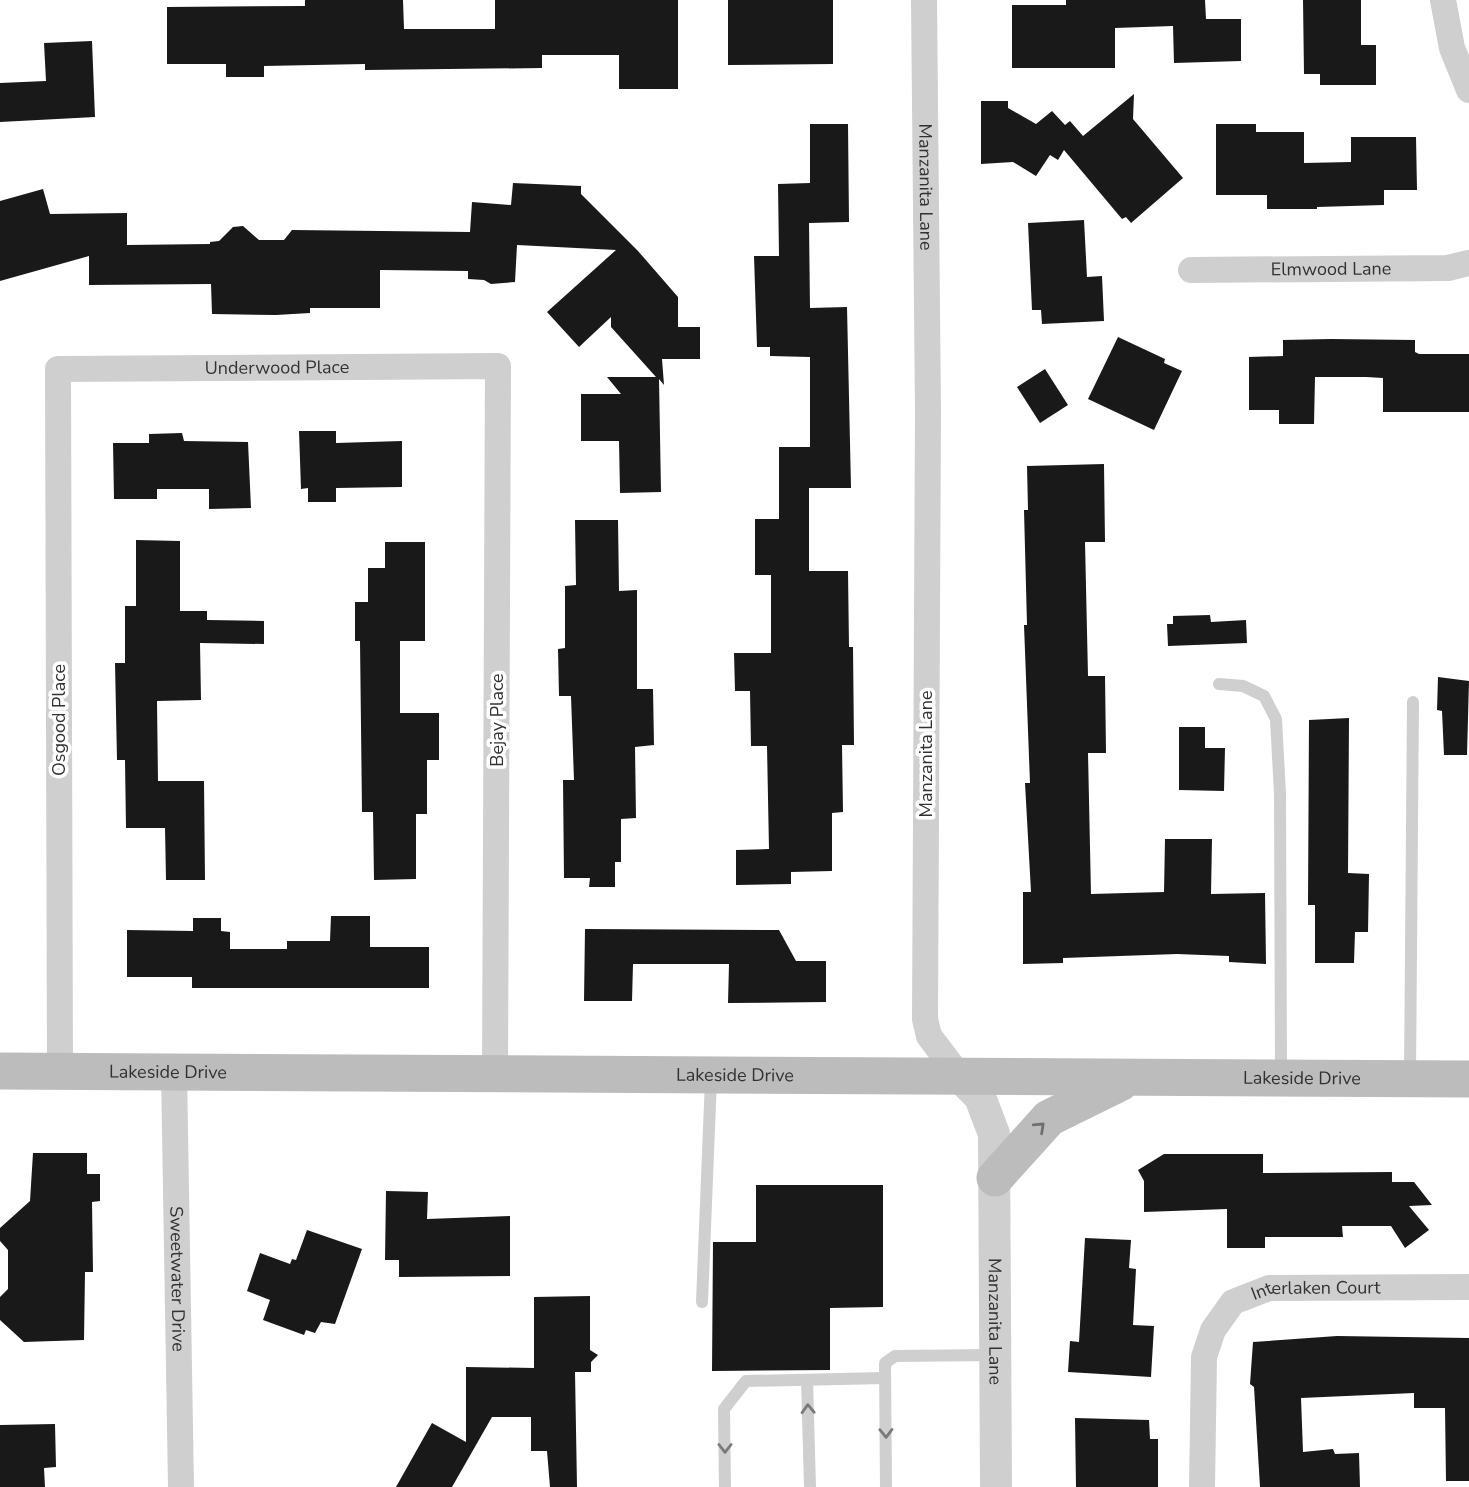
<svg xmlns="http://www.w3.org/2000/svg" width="1469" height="1487" viewBox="0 0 1469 1487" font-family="'Nunito Sans',sans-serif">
<rect width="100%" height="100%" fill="#fff"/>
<g fill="#191919">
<path d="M 305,0 L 403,0 L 404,29 L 495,29 L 495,0 L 678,0 L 678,89 L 619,89 L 619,55 L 542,55 L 542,68 L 365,70 L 365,64 L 264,66 L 264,77 L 226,77 L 226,64 L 167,64 L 167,7 L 305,6 Z"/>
<path d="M 728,0 L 833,0 L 833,64 L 728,65 Z"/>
<path d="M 1066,0 L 1205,0 L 1206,19 L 1241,19 L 1241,61 L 1174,63 L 1173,26 L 1115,28 L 1115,68 L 1012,68 L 1012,5 L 1066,5 Z"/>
<path d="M 1303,0 L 1361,0 L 1361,45 L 1376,45 L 1376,85 L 1320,85 L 1320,74 L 1304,74 Z"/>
<path d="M 92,41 L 95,117 L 0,122 L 0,83 L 46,81 L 44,43 Z"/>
<path d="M 1134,94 L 1133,119 L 1183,178 L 1131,223 L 1126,217 L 1122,219 L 1064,150 L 1058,160 L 1050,155 L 1036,176 L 1013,162 L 981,164 L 981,101 L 1008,101 L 1008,108 L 1036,124 L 1052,111 L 1065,125 L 1070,121 L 1083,136 Z"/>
<path d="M 810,124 L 848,124 L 849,222 L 809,223 L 810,308 L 847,307 L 851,488 L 809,488 L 809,571 L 848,571 L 849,647 L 853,647 L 854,745 L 842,745 L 843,812 L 832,813 L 832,871 L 791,872 L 791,884 L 736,885 L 736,850 L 769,849 L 767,746 L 751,746 L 750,691 L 735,691 L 734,653 L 771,653 L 771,575 L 755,575 L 755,519 L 779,519 L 779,447 L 810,447 L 810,357 L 770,356 L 770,347 L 757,347 L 754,256 L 779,256 L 778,184 L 810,183 Z"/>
<path d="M 1216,124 L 1256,124 L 1256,132 L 1304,132 L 1304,163 L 1351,162 L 1351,137 L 1416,137 L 1417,190 L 1384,190 L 1384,205 L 1317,207 L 1317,209 L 1267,209 L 1267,195 L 1216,195 Z"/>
<path d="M 513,183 L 581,186 L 581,194 L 638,251 L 678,297 L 678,327 L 700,327 L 700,359 L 662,359 L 664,385 L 659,379 L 661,492 L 620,493 L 619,441 L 581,441 L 581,394 L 621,394 L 607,377 L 656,377 L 611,327 L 611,317 L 579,347 L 547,312 L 616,250 L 517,245 L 515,282 L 491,284 L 484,280 L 468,279 L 468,271 L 380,270 L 380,308 L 310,308 L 310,313 L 276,315 L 212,314 L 211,284 L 89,285 L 89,256 L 0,281 L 0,201 L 43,189 L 50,214 L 127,213 L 127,245 L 210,244 L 210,242 L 219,241 L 233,227 L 243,226 L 259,240 L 284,240 L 292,230 L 470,232 L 472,202 L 511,205 Z"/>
<path d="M 1084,220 L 1087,277 L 1102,276 L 1104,321 L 1042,324 L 1041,310 L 1032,310 L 1028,223 Z"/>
<path d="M 1118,337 L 1165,359 L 1164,363 L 1182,371 L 1154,430 L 1088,399 Z"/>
<path d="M 1331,339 L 1415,340 L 1415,352 L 1419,354 L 1469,354 L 1469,412 L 1383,412 L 1383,378 L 1366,377 L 1315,377 L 1314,424 L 1279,424 L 1279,410 L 1249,410 L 1249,357 L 1283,356 L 1283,340 Z"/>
<path d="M 1045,369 L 1068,405 L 1040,423 L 1017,387 Z"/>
<path d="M 299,431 L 336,431 L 336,443 L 402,441 L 402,487 L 336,488 L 336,502 L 308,502 L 308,488 L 301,489 Z"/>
<path d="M 182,433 L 184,441 L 248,442 L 251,508 L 209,509 L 209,489 L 157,489 L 157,499 L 114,499 L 113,443 L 149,443 L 149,434 Z"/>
<path d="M 1104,464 L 1105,542 L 1085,542 L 1088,676 L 1105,676 L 1106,753 L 1088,753 L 1091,894 L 1164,892 L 1165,839 L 1212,839 L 1211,894 L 1265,893 L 1266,964 L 1229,962 L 1229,956 L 1177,954 L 1063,958 L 1063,963 L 1023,964 L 1023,892 L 1031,892 L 1025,783 L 1030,783 L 1024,625 L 1027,625 L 1024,510 L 1028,510 L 1027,466 Z"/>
<path d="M 575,520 L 618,520 L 619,591 L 637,590 L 637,689 L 653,689 L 654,745 L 635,747 L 636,818 L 621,819 L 621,862 L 615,862 L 615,887 L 589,887 L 590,878 L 564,878 L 563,780 L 574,780 L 571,696 L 559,696 L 558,649 L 565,648 L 565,586 L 576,585 Z"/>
<path d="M 136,540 L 180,541 L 180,611 L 207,611 L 207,620 L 264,621 L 264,644 L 200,643 L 201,700 L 157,701 L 158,781 L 204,781 L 205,880 L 166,880 L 165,828 L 126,828 L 125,760 L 117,760 L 115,663 L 125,663 L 125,606 L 136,606 Z"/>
<path d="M 385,542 L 425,542 L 425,641 L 400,641 L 400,713 L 439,713 L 439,760 L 427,760 L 427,814 L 416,814 L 416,879 L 374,880 L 373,812 L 362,812 L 360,641 L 355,641 L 355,602 L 368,602 L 368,568 L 385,568 Z"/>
<path d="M 1210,615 L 1211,622 L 1246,620 L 1247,643 L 1168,646 L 1167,624 L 1173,624 L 1173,616 Z"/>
<path d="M 1438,677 L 1469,681 L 1467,755 L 1444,755 L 1442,711 L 1437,710 Z"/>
<path d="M 1349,718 L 1348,873 L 1369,874 L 1368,932 L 1355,932 L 1354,963 L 1315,963 L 1315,905 L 1308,905 L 1309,720 Z"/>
<path d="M 1179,727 L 1205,727 L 1205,748 L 1225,748 L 1224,791 L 1179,790 Z"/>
<path d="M 331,916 L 370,916 L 370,947 L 429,947 L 429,988 L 192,988 L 192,977 L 127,977 L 127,930 L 193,931 L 193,918 L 221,918 L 221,931 L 230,932 L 230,949 L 287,949 L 287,941 L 330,941 Z"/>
<path d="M 585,929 L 779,930 L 796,961 L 826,961 L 826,1002 L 728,1003 L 729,964 L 633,964 L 632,1001 L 584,1001 Z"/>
<path d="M 33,1153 L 87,1153 L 87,1174 L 100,1174 L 100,1201 L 92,1202 L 93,1272 L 85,1272 L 84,1340 L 24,1342 L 0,1320 L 0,1297 L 8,1289 L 8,1250 L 0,1241 L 0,1228 L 30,1201 Z"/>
<path d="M 1164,1154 L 1263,1154 L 1263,1173 L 1392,1172 L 1392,1182 L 1414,1182 L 1432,1205 L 1409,1206 L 1429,1230 L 1405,1248 L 1391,1226 L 1342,1226 L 1343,1237 L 1265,1237 L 1265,1248 L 1227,1248 L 1227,1209 L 1144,1212 L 1144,1181 L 1138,1170 Z"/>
<path d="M 756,1185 L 883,1185 L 883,1307 L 830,1308 L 830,1370 L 712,1371 L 713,1242 L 756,1242 Z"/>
<path d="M 386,1191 L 428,1192 L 427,1219 L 510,1216 L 510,1276 L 399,1277 L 399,1260 L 385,1260 Z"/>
<path d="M 307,1230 L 362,1249 L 335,1324 L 321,1322 L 315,1333 L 306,1330 L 304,1335 L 263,1320 L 270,1300 L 247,1291 L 260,1253 L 290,1264 L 292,1259 L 296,1260 Z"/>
<path d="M 1085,1238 L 1131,1240 L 1129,1268 L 1136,1269 L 1133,1325 L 1154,1326 L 1151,1377 L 1068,1372 L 1070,1341 L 1079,1342 Z"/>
<path d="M 590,1296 L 590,1350 L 598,1355 L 591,1362 L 591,1372 L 575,1372 L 577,1487 L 550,1487 L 547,1451 L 531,1451 L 531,1417 L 492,1417 L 452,1487 L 396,1487 L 432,1423 L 466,1442 L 466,1367 L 534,1368 L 534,1297 Z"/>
<path d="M 1337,1336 L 1469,1338 L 1469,1481 L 1446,1481 L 1445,1408 L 1414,1408 L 1414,1393 L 1301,1398 L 1303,1452 L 1333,1449 L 1335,1454 L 1359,1453 L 1360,1487 L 1260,1487 L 1254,1387 L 1250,1384 L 1253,1342 Z"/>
<path d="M 1075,1418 L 1149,1420 L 1150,1439 L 1158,1439 L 1158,1487 L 1076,1487 Z"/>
<path d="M 55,1424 L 56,1467 L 44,1468 L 45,1487 L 0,1487 L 0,1425 Z"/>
</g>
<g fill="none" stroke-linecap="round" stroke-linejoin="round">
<g stroke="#cfcfcf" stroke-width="12">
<path d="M 1219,684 L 1243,686 L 1264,696 L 1276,719 L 1280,794 L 1281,1075"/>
<path d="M 1410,1075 L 1413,702"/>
<path d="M 702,1302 L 711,1079"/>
<path d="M 807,1380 L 810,1487"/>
<path d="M 725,1487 L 724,1409 L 746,1381 L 885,1378"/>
<path d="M 886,1487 L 885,1363 L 895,1356 L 995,1355"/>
</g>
<g stroke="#cfcfcf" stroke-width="26">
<path id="s1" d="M 924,0 L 928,412 L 925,1019 L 929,1036 L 961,1078"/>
<path d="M 1443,0 L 1452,48 L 1469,90"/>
<path id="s2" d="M 1191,270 L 1448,268 L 1469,263"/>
<path id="s3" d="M 174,1071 L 181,1487"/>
<path id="s4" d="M 60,1072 L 58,369 L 498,366 L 495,1074"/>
<path id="s5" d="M 1202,1487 L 1204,1357 L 1213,1330 L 1233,1302 L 1269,1288 L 1469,1287"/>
</g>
<path stroke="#cfcfcf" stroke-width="32" id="s6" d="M 961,1078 L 980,1097 L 994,1134 L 996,1487"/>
<g stroke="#bcbcbc" stroke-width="37">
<path id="s7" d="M 0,1071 L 1469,1079"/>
<path d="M 995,1178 L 1049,1118 L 1120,1083"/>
</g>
</g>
<defs><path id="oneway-chevron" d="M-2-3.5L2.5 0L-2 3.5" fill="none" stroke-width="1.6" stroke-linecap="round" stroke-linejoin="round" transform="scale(1.75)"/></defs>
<use stroke="#707070" href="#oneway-chevron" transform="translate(1040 1127) rotate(-43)"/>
<g stroke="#797979">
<use href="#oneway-chevron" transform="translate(808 1409) rotate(-92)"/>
<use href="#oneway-chevron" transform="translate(886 1433) rotate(89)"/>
<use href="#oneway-chevron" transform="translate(725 1448) rotate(90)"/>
</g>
<g text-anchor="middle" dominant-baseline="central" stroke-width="7" stroke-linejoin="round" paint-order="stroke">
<g font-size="18" fill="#323232" stroke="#fff">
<text stroke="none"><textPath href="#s1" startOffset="187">Manzanita Lane</textPath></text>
<text stroke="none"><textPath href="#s2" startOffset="140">Elmwood Lane</textPath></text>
<text stroke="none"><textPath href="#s4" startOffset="922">Underwood Place</textPath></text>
<text transform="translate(59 720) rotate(-90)">Osgood Place</text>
<text transform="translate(497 720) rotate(-90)">Bejay Place</text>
<text transform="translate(926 754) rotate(-90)">Manzanita Lane</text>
<text stroke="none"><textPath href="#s7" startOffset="168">Lakeside Drive</textPath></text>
<text stroke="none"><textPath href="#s7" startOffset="735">Lakeside Drive</textPath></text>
<text stroke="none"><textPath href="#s7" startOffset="1302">Lakeside Drive</textPath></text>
<text stroke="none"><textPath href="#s3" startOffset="208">Sweetwater Drive</textPath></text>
<text stroke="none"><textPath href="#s5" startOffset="278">Interlaken Court</textPath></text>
<text stroke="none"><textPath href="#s6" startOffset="254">Manzanita Lane</textPath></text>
</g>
</g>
</svg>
